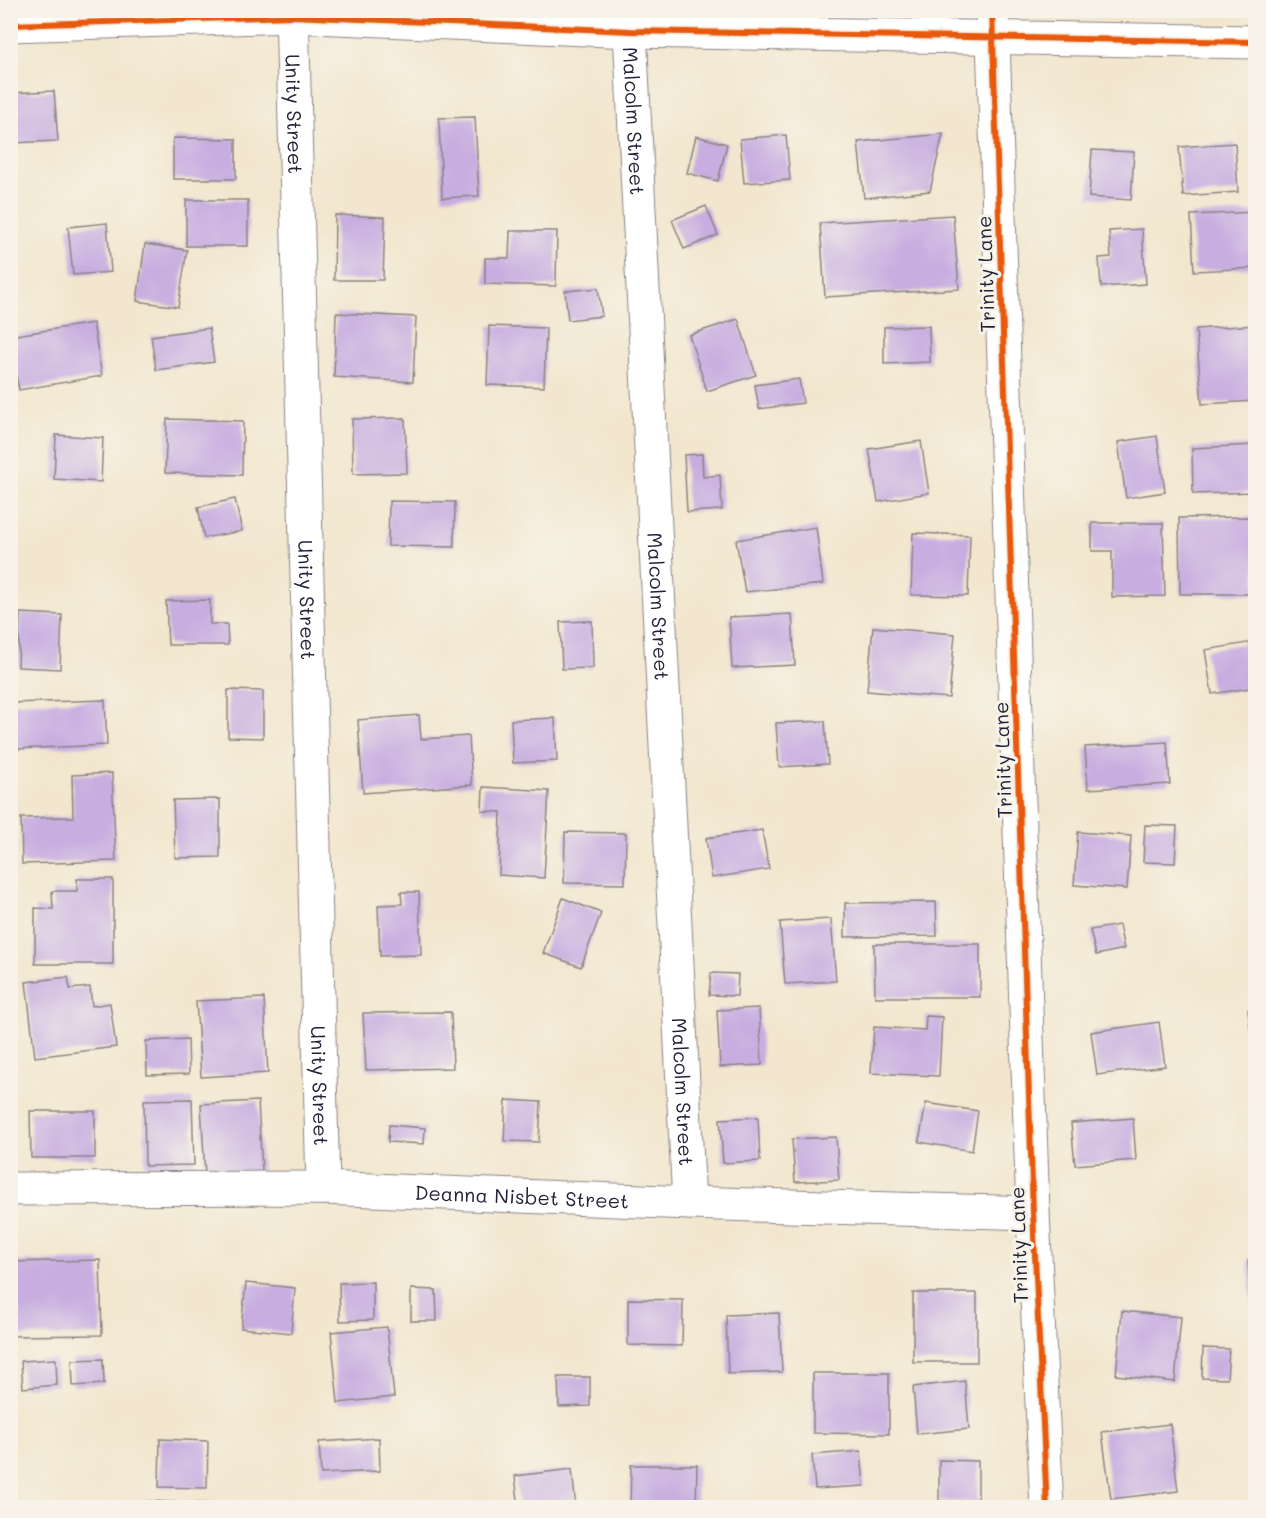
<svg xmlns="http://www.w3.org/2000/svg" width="1266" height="1518" viewBox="0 0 1266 1518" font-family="Mali,sans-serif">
<rect width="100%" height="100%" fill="#f7f3e8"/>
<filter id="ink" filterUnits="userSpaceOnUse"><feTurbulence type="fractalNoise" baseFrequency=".0167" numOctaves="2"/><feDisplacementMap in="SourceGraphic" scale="12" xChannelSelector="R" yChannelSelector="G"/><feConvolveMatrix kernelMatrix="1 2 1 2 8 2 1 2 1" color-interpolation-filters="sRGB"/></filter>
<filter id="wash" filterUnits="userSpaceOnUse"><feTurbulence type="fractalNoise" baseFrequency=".008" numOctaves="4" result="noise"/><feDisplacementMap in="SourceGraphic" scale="24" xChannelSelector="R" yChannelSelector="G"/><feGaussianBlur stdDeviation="1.35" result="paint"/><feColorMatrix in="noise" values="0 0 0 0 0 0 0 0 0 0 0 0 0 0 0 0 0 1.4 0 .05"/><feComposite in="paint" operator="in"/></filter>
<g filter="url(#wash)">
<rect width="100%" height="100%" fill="#f2e6ce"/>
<g id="blocks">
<g fill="#c7ade0">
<path d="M 54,91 L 58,141 L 10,143 L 10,93 Z"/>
<path d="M 475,117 L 479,196 L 442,198 L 439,118 Z"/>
<path d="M 943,134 L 930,191 L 864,198 L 858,142 Z"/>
<path d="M 786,135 L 790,180 L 744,183 L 740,139 Z"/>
<path d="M 696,136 L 727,144 L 718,181 L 687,173 Z"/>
<path d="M 173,138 L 236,139 L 236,179 L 173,179 Z"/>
<path d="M 1235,143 L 1238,192 L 1183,196 L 1179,147 Z"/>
<path d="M 1092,150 L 1134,152 L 1131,200 L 1089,197 Z"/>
<rect x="186" y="200" width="62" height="46"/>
<path d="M 706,206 L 718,235 L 684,249 L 672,220 Z"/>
<path d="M 1256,212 L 1256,268 L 1194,271 L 1191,215 Z"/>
<path d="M 335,215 L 385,217 L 383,280 L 334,280 Z"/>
<path d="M 953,215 L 959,289 L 825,297 L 820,223 Z"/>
<path d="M 107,223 L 111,272 L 73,275 L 68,227 Z"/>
<path d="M 1142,229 L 1146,284 L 1101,287 L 1099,258 L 1111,257 L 1109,231 Z"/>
<path d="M 510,231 L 557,231 L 556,286 L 485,284 L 485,258 L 509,258 Z"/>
<path d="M 145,244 L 187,250 L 178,307 L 137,301 Z"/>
<path d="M 598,288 L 602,316 L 568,320 L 565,291 Z"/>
<path d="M 336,313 L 416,317 L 413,382 L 334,377 Z"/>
<path d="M 738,319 L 756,375 L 707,391 L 689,335 Z"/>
<path d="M 93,323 L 102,376 L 19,390 L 16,375 L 10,376 L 10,336 Z"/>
<path d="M 1256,325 L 1256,401 L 1202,404 L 1196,329 Z"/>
<path d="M 489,326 L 546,328 L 544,387 L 487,385 Z"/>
<path d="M 929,326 L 930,362 L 884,364 L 884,327 Z"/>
<path d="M 209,328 L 214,362 L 156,370 L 151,336 Z"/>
<path d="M 799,379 L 803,403 L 759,409 L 755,385 Z"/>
<path d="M 405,418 L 407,473 L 353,474 L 352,419 Z"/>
<path d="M 167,419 L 243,421 L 242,475 L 165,473 Z"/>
<path d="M 56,435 L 103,438 L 101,482 L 54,479 Z"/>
<path d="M 1157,436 L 1165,492 L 1126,498 L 1118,442 Z"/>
<path d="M 921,441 L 929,493 L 878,502 L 869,449 Z"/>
<path d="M 1256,445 L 1256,492 L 1193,494 L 1192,448 Z"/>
<path d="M 702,454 L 703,477 L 720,475 L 722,510 L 687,512 L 684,455 Z"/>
<path d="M 235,499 L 242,531 L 204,538 L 198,507 Z"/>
<path d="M 389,501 L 455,502 L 454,547 L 388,546 Z"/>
<path d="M 1256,517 L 1256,594 L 1180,594 L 1179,518 Z"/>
<path d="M 1092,523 L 1163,523 L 1165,596 L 1112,597 L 1112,551 L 1092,551 Z"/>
<path d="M 816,527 L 823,584 L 745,592 L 736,540 Z"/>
<path d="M 913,533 L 970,535 L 968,596 L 911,595 Z"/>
<path d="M 210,600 L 210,624 L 227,624 L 228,645 L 168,645 L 166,601 Z"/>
<path d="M 20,613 L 62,615 L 60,669 L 18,667 Z"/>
<path d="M 792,614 L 795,665 L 732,668 L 729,617 Z"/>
<path d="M 592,621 L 593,668 L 562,669 L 560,622 Z"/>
<path d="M 873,627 L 955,634 L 949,698 L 867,691 Z"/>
<path d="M 1253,642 L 1256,660 L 1256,687 L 1212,694 L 1205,650 Z"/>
<path d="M 228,690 L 263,691 L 263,738 L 228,737 Z"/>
<path d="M 105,700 L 107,745 L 15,749 L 12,703 Z"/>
<path d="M 419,715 L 421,739 L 469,736 L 472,785 L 363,793 L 358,720 Z"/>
<path d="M 555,718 L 557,761 L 513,763 L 511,720 Z"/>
<path d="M 825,721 L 828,764 L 779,767 L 776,723 Z"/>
<path d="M 1167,742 L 1170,784 L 1088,789 L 1085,747 Z"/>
<path d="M 112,773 L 116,861 L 22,864 L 21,818 L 73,817 L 72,775 Z"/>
<path d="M 483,787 L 549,791 L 544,878 L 499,875 L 501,812 L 482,811 Z"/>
<path d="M 220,799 L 220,857 L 175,858 L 173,800 Z"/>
<path d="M 1145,825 L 1177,826 L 1175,863 L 1143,862 Z"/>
<path d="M 762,830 L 769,869 L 712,878 L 706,838 Z"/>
<path d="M 565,832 L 626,833 L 625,884 L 564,883 Z"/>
<path d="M 1078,832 L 1131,836 L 1127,889 L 1074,885 Z"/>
<path d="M 77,879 L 113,879 L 113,964 L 35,964 L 35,908 L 53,909 L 52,891 L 77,891 Z"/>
<path d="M 401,892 L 419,892 L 421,955 L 380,956 L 378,905 L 402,904 Z"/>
<path d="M 563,898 L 601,913 L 581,967 L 543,953 Z"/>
<path d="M 936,902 L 937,936 L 845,937 L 845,903 Z"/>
<path d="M 831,919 L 836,981 L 785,984 L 780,922 Z"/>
<path d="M 1119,925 L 1124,949 L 1096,955 L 1090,930 Z"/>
<path d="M 874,944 L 980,944 L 980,997 L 875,997 Z"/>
<path d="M 711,973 L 738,974 L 737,996 L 709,995 Z"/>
<path d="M 68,977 L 70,989 L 90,987 L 92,1006 L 110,1003 L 116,1047 L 35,1057 L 26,982 Z"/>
<path d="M 264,998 L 268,1073 L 201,1077 L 196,1001 Z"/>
<path d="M 759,1008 L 762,1065 L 720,1067 L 717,1010 Z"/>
<path d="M 1256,1009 L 1256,1063 L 1254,1063 L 1248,1010 Z"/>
<path d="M 451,1012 L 453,1068 L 366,1070 L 363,1013 Z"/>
<path d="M 926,1016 L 942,1017 L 939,1076 L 871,1073 L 874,1027 L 925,1030 Z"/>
<path d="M 1159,1022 L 1165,1066 L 1097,1075 L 1091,1032 Z"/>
<path d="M 188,1039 L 189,1074 L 147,1075 L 146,1041 Z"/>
<path d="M 192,1099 L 194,1165 L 145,1166 L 144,1100 Z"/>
<path d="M 506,1100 L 541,1102 L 539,1142 L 504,1141 Z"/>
<path d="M 258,1101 L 262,1172 L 205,1175 L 201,1104 Z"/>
<path d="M 926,1103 L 978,1111 L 972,1151 L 919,1142 Z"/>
<path d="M 30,1111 L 95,1111 L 95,1158 L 31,1158 Z"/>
<path d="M 758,1117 L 760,1161 L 723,1163 L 720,1119 Z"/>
<path d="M 1133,1118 L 1136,1160 L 1075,1165 L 1071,1123 Z"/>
<path d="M 389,1125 L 425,1128 L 424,1144 L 388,1142 Z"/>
<path d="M 836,1137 L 839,1180 L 795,1182 L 792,1139 Z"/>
<path d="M 1256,1259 L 1256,1310 L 1252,1310 L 1248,1260 Z"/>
<path d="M 100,1260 L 102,1335 L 10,1336 L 10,1262 Z"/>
<path d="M 373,1282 L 373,1320 L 340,1321 L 339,1283 Z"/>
<path d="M 246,1283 L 295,1288 L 291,1333 L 241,1328 Z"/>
<path d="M 411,1289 L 436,1290 L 437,1321 L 411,1321 Z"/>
<rect x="913" y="1293" width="64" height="69"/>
<path d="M 628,1299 L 683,1300 L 682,1346 L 628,1345 Z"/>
<path d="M 1122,1311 L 1181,1317 L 1175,1382 L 1116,1375 Z"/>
<path d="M 779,1313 L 782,1372 L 728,1374 L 726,1315 Z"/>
<path d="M 387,1327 L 394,1397 L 338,1403 L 331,1332 Z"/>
<path d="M 1203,1348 L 1229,1349 L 1227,1379 L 1202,1378 Z"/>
<path d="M 56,1359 L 57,1385 L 23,1388 L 21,1361 Z"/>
<path d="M 103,1359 L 104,1384 L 73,1386 L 72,1360 Z"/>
<path d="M 813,1373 L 889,1373 L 889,1434 L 813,1433 Z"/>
<path d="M 558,1377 L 590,1377 L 590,1406 L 559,1407 Z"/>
<path d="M 965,1381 L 969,1429 L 917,1434 L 913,1387 Z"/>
<path d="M 1170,1424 L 1178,1491 L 1111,1499 L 1102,1432 Z"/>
<path d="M 379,1438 L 380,1471 L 321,1474 L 319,1442 Z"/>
<path d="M 160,1439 L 208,1441 L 207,1488 L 159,1487 Z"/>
<path d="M 861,1451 L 864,1486 L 815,1489 L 812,1455 Z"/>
<path d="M 939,1460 L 978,1461 L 978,1502 L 939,1501 Z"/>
<path d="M 631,1465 L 697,1465 L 696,1508 L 630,1508 Z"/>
<path d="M 572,1469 L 576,1508 L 519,1508 L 515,1476 Z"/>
<path d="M 147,1501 L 219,1504 L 219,1508 L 147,1508 Z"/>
</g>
</g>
</g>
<g filter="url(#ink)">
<use href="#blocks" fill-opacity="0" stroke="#8a8484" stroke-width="1.5"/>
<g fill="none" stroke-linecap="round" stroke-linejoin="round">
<defs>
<g id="street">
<path id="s1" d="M 292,10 L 323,1188"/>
<path id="s2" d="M 631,10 L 630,31 L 689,1203"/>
<path d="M 992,10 L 1033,1213 L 1047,1508"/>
<path d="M 10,25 L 292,16 L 630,31 L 1256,42"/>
<path id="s3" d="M 10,1189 L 323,1188 L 689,1203 L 1033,1213"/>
</g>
</defs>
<use href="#street" stroke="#8a8484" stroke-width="35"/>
<use href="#street" stroke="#fff" stroke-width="33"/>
<defs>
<g id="cycleway">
<path d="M 992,10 L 1033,1213 L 1047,1508"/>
<path d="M 10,25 L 292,16 L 630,31 L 1256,42"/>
</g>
</defs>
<use href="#cycleway" stroke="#f7f3e8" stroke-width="10"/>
<use href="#cycleway" stroke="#e8590c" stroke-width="6"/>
</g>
</g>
<g text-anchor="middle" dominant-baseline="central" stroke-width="6" stroke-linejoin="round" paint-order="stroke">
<g font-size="20" fill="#22223b" stroke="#f7f3e8">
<text stroke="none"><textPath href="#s1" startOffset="104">Unity Street</textPath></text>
<text stroke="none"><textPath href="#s2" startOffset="111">Malcolm Street</textPath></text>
<text transform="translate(985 274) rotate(-92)">Trinity Lane</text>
<text stroke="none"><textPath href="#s1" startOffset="590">Unity Street</textPath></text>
<text stroke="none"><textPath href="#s2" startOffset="597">Malcolm Street</textPath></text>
<text transform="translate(1002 760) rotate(-92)">Trinity Lane</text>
<text stroke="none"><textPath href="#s1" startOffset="1076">Unity Street</textPath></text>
<text stroke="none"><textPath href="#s2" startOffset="1083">Malcolm Street</textPath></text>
<text stroke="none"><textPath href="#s3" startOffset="512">Deanna Nisbet Street</textPath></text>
<text transform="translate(1018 1245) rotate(-92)">Trinity Lane</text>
</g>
</g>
<rect width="1266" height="1518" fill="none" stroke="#f7f3e8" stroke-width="36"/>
</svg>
